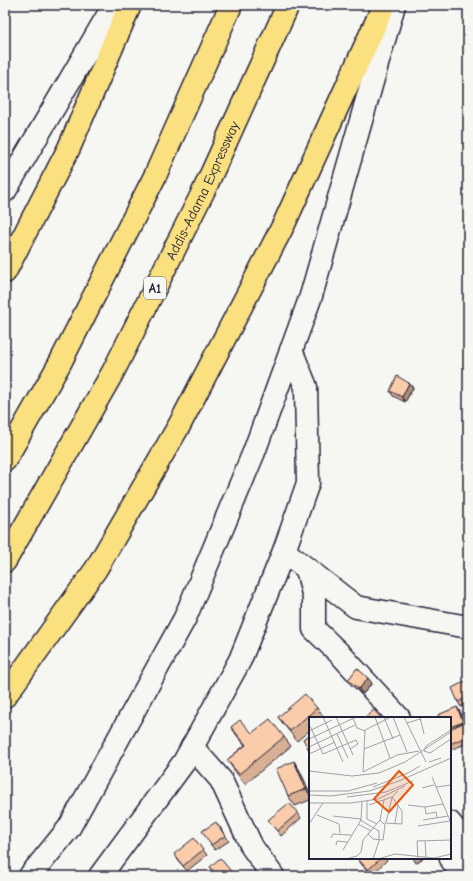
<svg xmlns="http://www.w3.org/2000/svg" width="473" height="881" viewBox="0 0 473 881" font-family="'Comic Neue',sans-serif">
<rect width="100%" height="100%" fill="#f6f6f2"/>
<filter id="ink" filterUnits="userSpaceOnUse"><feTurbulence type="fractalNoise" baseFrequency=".025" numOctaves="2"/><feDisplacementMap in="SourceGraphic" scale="8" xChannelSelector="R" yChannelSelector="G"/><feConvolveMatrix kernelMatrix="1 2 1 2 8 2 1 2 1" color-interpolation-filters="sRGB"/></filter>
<g filter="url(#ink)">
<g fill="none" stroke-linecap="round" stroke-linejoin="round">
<defs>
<g id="minor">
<path d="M 291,350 L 306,387 L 308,483 L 284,551 L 356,607 L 468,627"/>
<path d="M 307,569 L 314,598 L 314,629 L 342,656 L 399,718"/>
<path d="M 192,747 L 221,780 L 252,847 L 273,876"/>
<path d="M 450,823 L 461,837 L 451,859 L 462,876"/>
<path d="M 100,876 L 184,762 L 240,660 L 284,551"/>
</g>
<g id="tertiary">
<path d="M 5,191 L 114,5"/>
<path d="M 30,876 L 69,828 L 185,618 L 254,452 L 311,296 L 394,5"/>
</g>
<g id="motorway">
<path d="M 5,272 L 69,148 L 130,5"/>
<path d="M 5,460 L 60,363 L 155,176 L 231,5"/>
<path id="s1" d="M 5,561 L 113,372 L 205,188 L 288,5"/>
<path d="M 5,696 L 96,569 L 180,424 L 284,224 L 384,5"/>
</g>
</defs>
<use href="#minor" stroke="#22223b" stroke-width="25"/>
<use href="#tertiary" stroke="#22223b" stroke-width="25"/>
<use href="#motorway" stroke="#22223b" stroke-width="25"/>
<use href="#minor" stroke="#f6f6f2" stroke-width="22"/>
<use href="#tertiary" stroke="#f6f6f2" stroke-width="22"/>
<use href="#motorway" stroke="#fbe080" stroke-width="22"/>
</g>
<g fill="#d8af92" stroke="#22223b">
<path d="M 409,383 L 413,388 L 405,402 L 393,396 L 390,391 Z"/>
<path d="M 348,680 L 372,683 L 363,694 L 351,685 Z"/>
<path d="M 466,681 L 468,685 L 468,704 L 461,707 L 458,702 Z"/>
<path d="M 317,708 L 324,718 L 310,718 L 310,730 L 297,741 L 285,726 L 278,717 Z"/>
<path d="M 461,713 L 465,723 L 468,727 L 468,743 L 450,750 L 450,718 Z"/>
<path d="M 231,727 L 252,733 L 284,737 L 291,746 L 245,784 L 234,770 L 227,760 L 245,745 L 238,737 Z"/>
<path d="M 294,761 L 300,771 L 310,793 L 310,800 L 295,806 L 288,796 Z"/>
<path d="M 298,813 L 301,818 L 281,836 L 268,820 Z"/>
<path d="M 220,827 L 229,841 L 215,850 L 211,845 Z"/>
<path d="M 203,850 L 207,855 L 187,871 L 177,859 Z"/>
<path d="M 360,858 L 389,858 L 372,875 L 362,865 L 358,859 Z"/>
<path d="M 413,858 L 423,858 L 416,863 Z"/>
</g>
<g fill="#b08f77" stroke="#22223b">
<path d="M 409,383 L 413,388 L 405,402 L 402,397 Z"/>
<path d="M 368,678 L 372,683 L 363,694 L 359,689 Z"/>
<path d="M 457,707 L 461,713 L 467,727 L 463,722 Z"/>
<path d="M 294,761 L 300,771 L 310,793 L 310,795 L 306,789 Z"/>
</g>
<g fill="#fbccaa" stroke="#22223b">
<path d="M 397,376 L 409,383 L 402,397 L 390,391 Z"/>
<path d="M 468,638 L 468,645 L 465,640 Z"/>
<path d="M 357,668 L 368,678 L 359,689 L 348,680 Z"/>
<path d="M 466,681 L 468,686 L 468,697 L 458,702 L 452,688 Z"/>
<path d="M 305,694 L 317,708 L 290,731 L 278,717 Z"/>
<path d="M 468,706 L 468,714 L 465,708 Z"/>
<path d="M 457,707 L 463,722 L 450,727 L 450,718 L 439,718 L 438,715 Z"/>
<path d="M 374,710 L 381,718 L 364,718 Z"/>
<path d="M 270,719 L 284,737 L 239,774 L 227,760 L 246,745 L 231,727 L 240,720 L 252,733 Z"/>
<path d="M 465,722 L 468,730 L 468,736 L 450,744 L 450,729 Z"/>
<path d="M 310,735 L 310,749 L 309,750 L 303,739 Z"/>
<path d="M 294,761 L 306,789 L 288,796 L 276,769 Z"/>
<path d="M 289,803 L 298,813 L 277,831 L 268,820 Z"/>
<path d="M 216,822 L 225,836 L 211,845 L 202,831 Z"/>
<path d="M 194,838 L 203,850 L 183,866 L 174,854 Z"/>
<path d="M 220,858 L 235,876 L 217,876 L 210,867 Z"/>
<path d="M 360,858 L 381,858 L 368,870 L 358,859 Z"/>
<path d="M 211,871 L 215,876 L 205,876 Z"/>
<path d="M 359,872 L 362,876 L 355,876 Z"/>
</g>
</g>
<g text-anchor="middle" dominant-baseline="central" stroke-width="3" stroke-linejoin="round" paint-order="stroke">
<rect fill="#f6f6f2" stroke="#626272" stroke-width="1" x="144" y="277" width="22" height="22" rx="3"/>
<g font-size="13" font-weight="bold" fill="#22223b">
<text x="155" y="288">A1</text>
</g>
<g font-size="14" fill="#22223b" stroke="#f6f6f2">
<text stroke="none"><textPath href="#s1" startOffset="420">Addis-Adama Expressway</textPath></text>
</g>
</g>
<g transform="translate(309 717)">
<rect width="142" height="142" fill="#f6f6f2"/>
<path fill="none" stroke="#a1a1a9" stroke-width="1" d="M 14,0 L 34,45M 27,0 L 44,38M 66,0 L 81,41M 75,0 L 84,22M 82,0 L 56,13 L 54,55 L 88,38 L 110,34M 84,0 L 98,35M 95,0 L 117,45M 111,0 L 115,17M 44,1 L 48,11 L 56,14M 98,6 L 111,2M 0,7 L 14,37 L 47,23 L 49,27 L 41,32M 142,13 L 117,29 L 115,34 L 121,36 L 142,22M 0,14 L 23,3M 28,17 L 39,41M 0,22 L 47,0M 0,30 L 46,8M 55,32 L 91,18M 0,37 L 26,25M 120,45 L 132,41M 0,54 L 43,59 L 70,56 L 96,45 L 142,15M 99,56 L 111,49M 123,60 L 142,106M 64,70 L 99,56M 127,70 L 142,68M 113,71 L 125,68M 0,74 L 39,74 L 68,66M 0,78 L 22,79 L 60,74 L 90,64 L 142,41M 38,80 L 77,75 L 104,64M 58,84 L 58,102 L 68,107M 0,86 L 42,86 L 69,82 L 96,69M 60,88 L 83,80M 99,88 L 116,90M 8,98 L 30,107 L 31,116M 24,99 L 52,102M 128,100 L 127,95 L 117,97 L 116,90 L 134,87M 51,103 L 70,114 L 70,124 L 64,142M 114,103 L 139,99M 77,105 L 83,81M 75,106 L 93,107 L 93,94 L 83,80 L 89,74M 86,106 L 89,88M 0,107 L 14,86M 49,107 L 62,114M 109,109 L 141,104M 59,117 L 64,122 L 74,123 L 76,108 L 71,103M 22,121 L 24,117 L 42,118M 116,124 L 117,140M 27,128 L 28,124 L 38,125M 34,133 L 52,103 L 53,85M 37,142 L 48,139 L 52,135 L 54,123 L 71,103 L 75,83M 69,142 L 86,137 L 125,141 L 142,137M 109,142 L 108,124 L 142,123"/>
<path fill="#e8590c" fill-opacity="0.15" stroke="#e8590c" stroke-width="2" d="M 90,54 L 104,68 L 80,95 L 65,82 Z"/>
<rect width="142" height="142" fill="none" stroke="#22223b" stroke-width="2"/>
</g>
<rect width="473" height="881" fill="none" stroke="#f6f6f2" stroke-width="20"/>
<rect x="10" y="10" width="453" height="861" fill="none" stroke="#22223b" stroke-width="1.5" filter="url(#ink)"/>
</svg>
